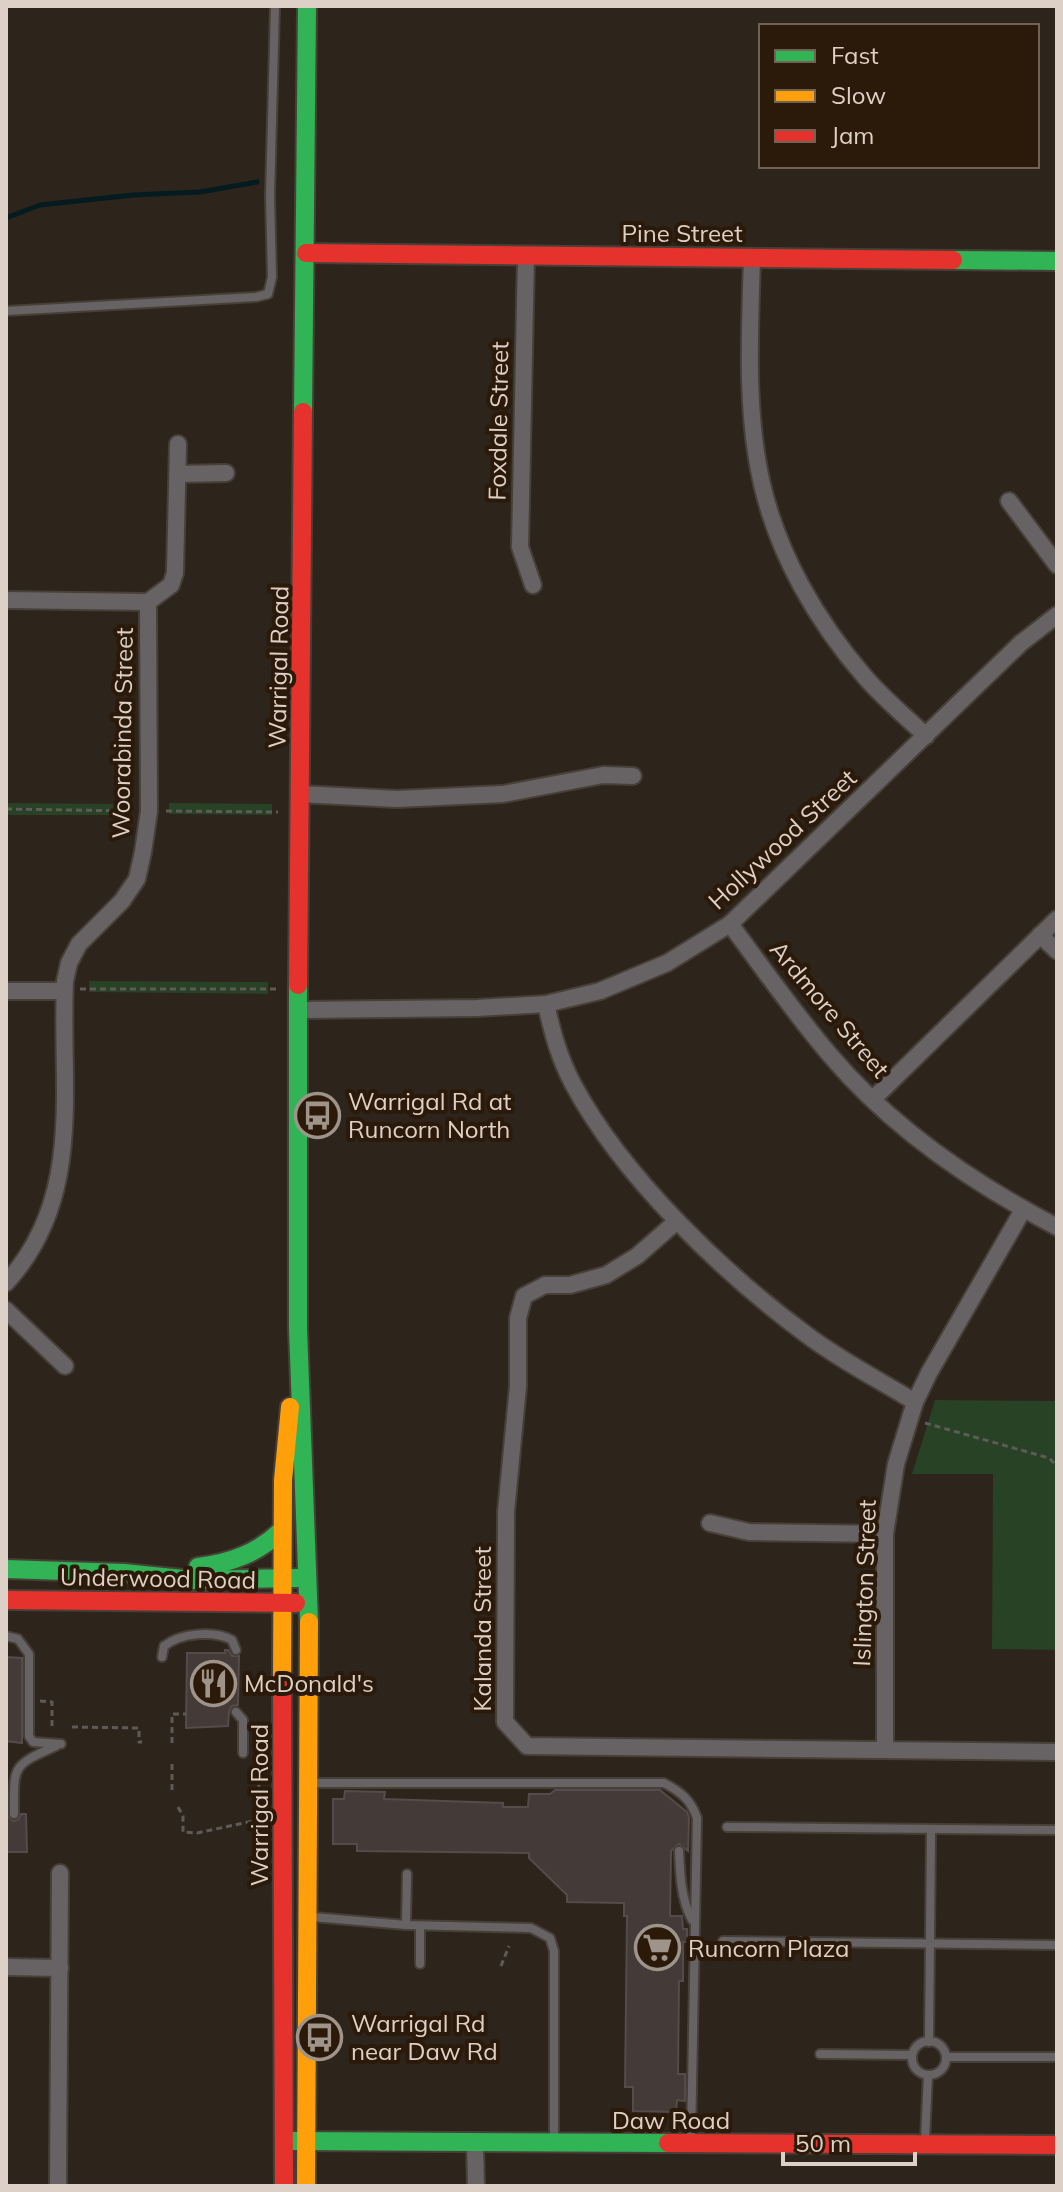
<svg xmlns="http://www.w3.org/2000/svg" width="1063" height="2192" viewBox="0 0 1063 2192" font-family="Mulish,sans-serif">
<rect width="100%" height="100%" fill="#2d241b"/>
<g fill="#274225">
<path d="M 6,803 L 129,804 L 128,815 L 6,815 Z"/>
<path d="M 169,803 L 272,804 L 272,815 L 169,814 Z"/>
<path d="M 89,981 L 268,982 L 268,994 L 89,992 Z"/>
<path d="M 935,1400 L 1057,1401 L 1057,1650 L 992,1649 L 993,1474 L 912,1474 Z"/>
</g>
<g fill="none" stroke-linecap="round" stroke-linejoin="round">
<path stroke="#041b20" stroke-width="5" d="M 6,218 L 40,205 L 133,195 L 200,192 L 257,182"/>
</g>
<g fill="#443b38" stroke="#554b4a" stroke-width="2">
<path d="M 225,1650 L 228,1650 L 232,1656 L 239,1656 L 238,1705 L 232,1706 L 229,1711 L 228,1726 L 186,1728 L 187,1653 L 225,1653 Z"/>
<path d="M 6,1657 L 22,1658 L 22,1743 L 6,1741 Z"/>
<path d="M 555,1790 L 660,1790 L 687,1812 L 689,1818 L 688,1851 L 679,1844 L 671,1851 L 670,1916 L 682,1916 L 683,1929 L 687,1929 L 687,1942 L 683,1942 L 683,1981 L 679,1981 L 678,2074 L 685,2074 L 685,2101 L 677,2100 L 676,2112 L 633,2111 L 633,2087 L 625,2087 L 627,1916 L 624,1916 L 624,1903 L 567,1902 L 567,1895 L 529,1858 L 529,1853 L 357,1851 L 357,1844 L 333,1844 L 333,1799 L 344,1799 L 345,1791 L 385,1792 L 384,1799 L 503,1803 L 503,1807 L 528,1807 L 529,1794 L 550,1794 Z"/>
<path d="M 6,1814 L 13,1821 L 18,1820 L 21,1814 L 26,1814 L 27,1852 L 6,1852 Z"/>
</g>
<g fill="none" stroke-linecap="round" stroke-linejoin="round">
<defs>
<g id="lane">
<path d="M 6,311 L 256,297 L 268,294 L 272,277 L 270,196 L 275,6"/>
<path d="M 6,1636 L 18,1639 L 29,1654 L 29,1736 L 33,1742 L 61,1744"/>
<path d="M 162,1657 L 164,1646 C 181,1633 213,1630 232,1640 L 236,1650"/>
<path d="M 236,1712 L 243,1720 L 243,1753"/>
<path d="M 315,1783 L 664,1783 C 681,1792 691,1800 697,1818 L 691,2141"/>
<path d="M 14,1814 C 14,1766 11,1766 56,1746"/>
<path d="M 727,1827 L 1057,1830"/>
<path d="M 679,1851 C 680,1874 681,1899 692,1920"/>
<path d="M 313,1917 L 406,1925 L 531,1928 L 550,1938 L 554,1951 L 554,2140"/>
<path d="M 406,1925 L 407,1874"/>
<path d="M 723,1941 L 1057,1945"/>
<path d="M 420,1964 L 420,1926"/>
<circle cx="929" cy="2058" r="17"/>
<path d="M 929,2042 L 931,1831"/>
<path d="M 820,2054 L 912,2055"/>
<path d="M 946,2057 L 1057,2057"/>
<path d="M 925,2140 L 928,2075"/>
</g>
<g id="street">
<path d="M 526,256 L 520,547 L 533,585"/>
<path d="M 752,257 C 750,331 745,411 762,484 C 778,554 817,622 865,677 C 883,698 906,717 926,736"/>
<path d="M 178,474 L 226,473"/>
<path d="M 1009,501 L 1057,565"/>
<path d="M 6,600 L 148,602"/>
<path d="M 300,794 L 397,799 L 503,794 L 603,775 L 633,776"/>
<path d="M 730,924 C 763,968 794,1013 830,1055 C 891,1127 974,1184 1057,1227"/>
<path d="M 1040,935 L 1057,951"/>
<path d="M 6,991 L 64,991"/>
<path d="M 546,1004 C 552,1031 559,1058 573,1084 C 622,1176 723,1273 807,1335 C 840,1360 879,1380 915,1402"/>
<path d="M 298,1010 L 477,1008 L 546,1004 L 600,991 L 667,963 L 730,924 L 1021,643 L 1057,615"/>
<path d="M 873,1099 L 1057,919"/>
<path d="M 677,1221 L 637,1256 L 606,1275 L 570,1285 L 545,1285 L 524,1296 L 518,1318 L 518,1386 L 506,1512 L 505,1722 L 527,1746 L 1057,1752"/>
<path d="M 6,1283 C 85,1197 60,1088 65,981 L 69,963 L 79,944 L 122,901 L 137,879 L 143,852 L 149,811 L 148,602 L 171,585 L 175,573 L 178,444"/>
<path d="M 6,1310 L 65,1366"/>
<path d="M 710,1523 L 749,1532 L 885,1534"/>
<path d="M 885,1750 L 885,1534 L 896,1464 L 915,1402 L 929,1373 L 1023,1210"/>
<path d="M 6,1967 L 60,1968"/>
<path d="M 475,2143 L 476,2186"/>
<path d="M 58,2186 L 60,1873"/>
</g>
<g id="fast">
<path d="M 953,260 L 1057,261"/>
<path d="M 303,412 L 307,6"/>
<path d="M 298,985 L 298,1329 L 309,1622"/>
<path d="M 198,1567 C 231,1563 258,1553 282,1530"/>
<path d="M 6,1569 L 124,1573 L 192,1580 L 298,1578"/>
<path d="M 292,2141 L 668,2143"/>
</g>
<g id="slow">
<path d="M 282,1680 L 283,1480 L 290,1407"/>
<path d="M 306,2186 L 309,1622"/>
</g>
<g id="jam">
<path d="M 306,253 L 953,260"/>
<path d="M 298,985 L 303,412"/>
<path d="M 6,1600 L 296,1603"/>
<path d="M 282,1680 L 284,2186"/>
<path d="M 668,2143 L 1057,2145"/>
</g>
</defs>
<use href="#lane" stroke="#474038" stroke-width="12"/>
<use href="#street" stroke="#474038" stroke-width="20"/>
<use href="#fast" stroke="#474038" stroke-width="22"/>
<use href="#slow" stroke="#474038" stroke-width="22"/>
<use href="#jam" stroke="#474038" stroke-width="22"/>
<g stroke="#5f5a57" stroke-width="3" stroke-dasharray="6 4" stroke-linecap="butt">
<path d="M 6,809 L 134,811"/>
<path d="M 166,811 L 278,812"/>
<path d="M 80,989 L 276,989"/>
<path d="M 925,1423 L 1049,1458 L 1057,1466"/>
<path d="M 40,1701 L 52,1702 L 52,1726"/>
<path d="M 72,1727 L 139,1728 L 139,1742 L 142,1742"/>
<path d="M 172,1743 L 172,1714 L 186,1714"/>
<path d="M 172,1790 L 172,1760"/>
<path d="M 178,1807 L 183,1816 L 183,1832 L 197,1833 L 253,1821 L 258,1816 L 259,1783 L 262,1779"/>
<path d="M 501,1966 L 509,1946"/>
</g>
<use href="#lane" stroke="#676365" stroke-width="8"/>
<use href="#street" stroke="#676365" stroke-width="16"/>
<use href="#fast" stroke="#30b455" stroke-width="18"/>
<use href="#slow" stroke="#ff9f0a" stroke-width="18"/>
<use href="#jam" stroke="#e5322d" stroke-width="18"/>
</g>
<defs>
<symbol id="bus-ring" viewBox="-11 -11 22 22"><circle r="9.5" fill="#2b1909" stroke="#9f948a" stroke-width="1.5"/><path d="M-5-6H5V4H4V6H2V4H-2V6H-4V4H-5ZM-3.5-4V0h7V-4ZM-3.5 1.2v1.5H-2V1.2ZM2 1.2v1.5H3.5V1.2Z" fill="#9f948a"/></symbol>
<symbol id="restaurant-ring" viewBox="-11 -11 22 22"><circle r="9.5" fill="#2b1909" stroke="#9f948a" stroke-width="1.5"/><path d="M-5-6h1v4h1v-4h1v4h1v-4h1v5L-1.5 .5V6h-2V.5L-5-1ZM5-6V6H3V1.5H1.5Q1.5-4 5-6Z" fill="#9f948a"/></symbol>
<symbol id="supermarket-ring" viewBox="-11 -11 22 22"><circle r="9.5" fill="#2b1909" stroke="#9f948a" stroke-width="1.5"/><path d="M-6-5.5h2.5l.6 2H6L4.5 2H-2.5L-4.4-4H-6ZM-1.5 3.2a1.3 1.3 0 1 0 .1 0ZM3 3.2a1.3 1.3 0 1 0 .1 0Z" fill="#9f948a"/></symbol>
</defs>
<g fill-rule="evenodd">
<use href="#bus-ring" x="292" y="1090" width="51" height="51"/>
<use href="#restaurant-ring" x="188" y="1658" width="51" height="51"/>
<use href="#supermarket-ring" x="632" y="1922" width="51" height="51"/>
<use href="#bus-ring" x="294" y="2012" width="51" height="51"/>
</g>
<g text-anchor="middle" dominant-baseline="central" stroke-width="8" stroke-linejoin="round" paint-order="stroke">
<g font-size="24" fill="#ddd0c6" stroke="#2b1909">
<text x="682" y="233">Pine Street</text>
<text transform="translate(498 421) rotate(-89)">Foxdale Street</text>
<text transform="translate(278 667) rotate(-89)">Warrigal Road</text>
<text transform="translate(122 733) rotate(-89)">Woorabinda Street</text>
<text transform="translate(782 839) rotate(-43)">Hollywood Street</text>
<text transform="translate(830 1009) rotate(50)">Ardmore Street</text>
<text transform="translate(158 1578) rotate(1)">Underwood Road</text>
<text transform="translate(864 1583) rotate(-88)">Islington Street</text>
<text transform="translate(482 1629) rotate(-90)">Kalanda Street</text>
<text transform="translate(259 1805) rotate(-90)">Warrigal Road</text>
<text x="671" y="2120">Daw Road</text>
</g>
<g font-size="24" fill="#ddd0c6" stroke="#2b1909" text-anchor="start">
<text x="348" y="1101">Warrigal Rd at<tspan x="348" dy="28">Runcorn North</tspan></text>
<text x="244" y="1683">McDonald's</text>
<text x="688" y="1948">Runcorn Plaza</text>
<text x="351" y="2023">Warrigal Rd<tspan x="351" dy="28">near Daw Rd</tspan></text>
</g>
</g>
<rect width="1063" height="2192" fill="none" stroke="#ddd0c6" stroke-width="16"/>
<rect x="759" y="24" width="280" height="144" fill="#2b1909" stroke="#726255" stroke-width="2"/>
<rect x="775" y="50" width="40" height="12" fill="#30b455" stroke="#726255" stroke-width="2"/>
<text x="831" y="64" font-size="24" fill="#ddd0c6">Fast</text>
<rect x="775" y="90" width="40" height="12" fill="#ff9f0a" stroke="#726255" stroke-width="2"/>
<text x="831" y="104" font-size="24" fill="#ddd0c6">Slow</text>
<rect x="775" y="130" width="40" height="12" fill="#e5322d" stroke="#726255" stroke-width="2"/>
<text x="831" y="144" font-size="24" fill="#ddd0c6">Jam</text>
<path d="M783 2152v12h132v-12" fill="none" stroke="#ddd0c6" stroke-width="4"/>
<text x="795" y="2152" font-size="24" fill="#ddd0c6" stroke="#2b1909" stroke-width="6" paint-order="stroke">50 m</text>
</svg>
